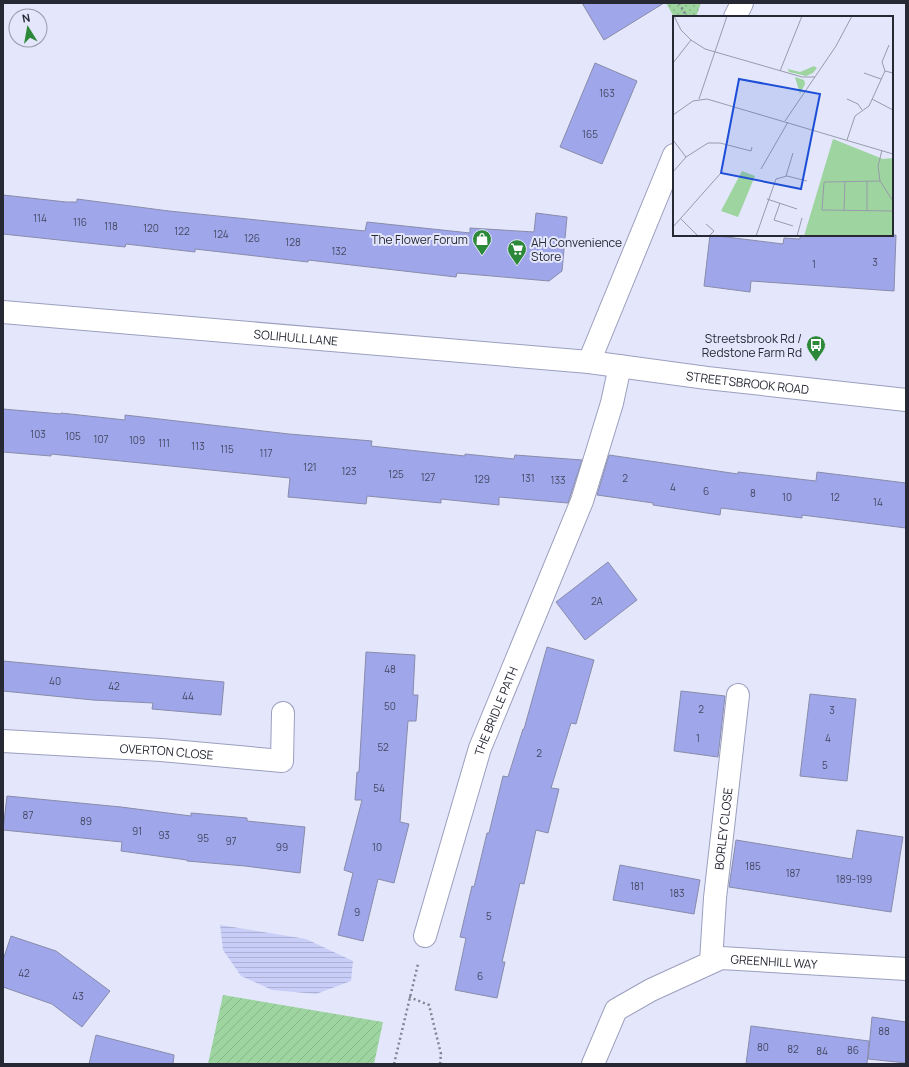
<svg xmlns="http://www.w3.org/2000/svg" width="909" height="1067" viewBox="0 0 909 1067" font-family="Manrope,sans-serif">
<defs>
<pattern id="grass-dots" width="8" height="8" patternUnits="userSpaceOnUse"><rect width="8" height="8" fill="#9dd49f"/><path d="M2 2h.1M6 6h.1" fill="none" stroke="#87b68a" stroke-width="1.8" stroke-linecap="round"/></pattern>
<pattern id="garden-furrows" width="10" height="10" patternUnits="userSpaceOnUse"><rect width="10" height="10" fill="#9dd49f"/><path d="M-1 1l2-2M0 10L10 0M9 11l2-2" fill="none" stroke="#87b68a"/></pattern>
<pattern id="water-rules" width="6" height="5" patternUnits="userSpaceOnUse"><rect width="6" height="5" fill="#c8cef8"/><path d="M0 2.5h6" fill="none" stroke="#acb1d5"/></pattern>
</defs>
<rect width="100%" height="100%" fill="#e4e7fb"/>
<path fill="url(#grass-dots)" d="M 666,3 L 701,3 L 696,17 L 674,17 Z"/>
<path fill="url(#garden-furrows)" d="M 223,995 L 383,1022 L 374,1064 L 208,1064 Z"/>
<path fill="url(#water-rules)" d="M 220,925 L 306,939 L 353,961 L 351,981 L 316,994 L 272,990 L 241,976 L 223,950 Z"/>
<g fill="#9fa6ea" stroke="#888cab">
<path d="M 582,3 L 664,3 L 604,40 Z"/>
<path d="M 595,63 L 637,81 L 602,164 L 560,147 Z"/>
<path d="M 3,195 L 66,202 L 77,202 L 77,199 L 169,211 L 365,231 L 367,222 L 470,233 L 470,228 L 534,232 L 536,213 L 567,217 L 562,271 L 549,281 L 457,273 L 456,277 L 308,260 L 308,262 L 195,249 L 195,252 L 126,244 L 125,247 L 3,234 Z"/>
<path d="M 710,235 L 783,244 L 784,238 L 800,239 L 800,235 L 896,235 L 894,291 L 751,281 L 750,292 L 704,286 Z"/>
<path d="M 3,409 L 61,414 L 61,413 L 125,420 L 125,415 L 289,434 L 372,441 L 371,446 L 465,456 L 465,454 L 514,459 L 515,455 L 582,460 L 568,503 L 499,497 L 499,505 L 441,499 L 441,503 L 367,496 L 366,504 L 288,497 L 290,478 L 51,454 L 51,456 L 3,452 Z"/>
<path d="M 609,455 L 738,474 L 738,472 L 816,481 L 817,472 L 906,483 L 906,528 L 802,515 L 802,518 L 721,508 L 720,515 L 653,505 L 653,503 L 597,495 Z"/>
<path d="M 608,562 L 637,600 L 585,640 L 556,602 Z"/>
<path d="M 547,647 L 594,660 L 576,724 L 571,723 L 551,788 L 559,789 L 548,833 L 536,830 L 524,884 L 520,883 L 502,962 L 505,962 L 497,998 L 455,990 L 466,938 L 460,937 L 472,886 L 474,887 L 487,833 L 489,833 L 503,776 L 508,777 L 523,729 L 524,729 Z"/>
<path d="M 366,652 L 415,655 L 413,695 L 418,695 L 416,721 L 408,721 L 400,822 L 409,824 L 394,883 L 378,879 L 363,941 L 338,935 L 353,873 L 344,870 L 362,800 L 355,800 L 357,772 L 359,772 Z"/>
<path d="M 3,661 L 224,682 L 221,715 L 152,709 L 153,703 L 93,700 L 3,691 Z"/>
<path d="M 681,691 L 725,696 L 718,757 L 674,751 Z"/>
<path d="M 810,694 L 856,699 L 847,781 L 800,776 Z"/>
<path d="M 7,796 L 121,807 L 191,816 L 191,813 L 247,818 L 247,821 L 305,827 L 300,873 L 245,866 L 187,861 L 187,860 L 121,851 L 122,842 L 3,830 Z"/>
<path d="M 857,830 L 903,837 L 891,912 L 729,887 L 736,840 L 852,859 Z"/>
<path d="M 620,865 L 700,880 L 694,914 L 613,900 Z"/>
<path d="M 11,936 L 56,951 L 110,991 L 82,1027 L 52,1004 L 3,987 L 3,960 Z"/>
<path d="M 872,1017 L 906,1022 L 906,1063 L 868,1059 Z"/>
<path d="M 751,1026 L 869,1041 L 867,1064 L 746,1064 Z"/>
<path d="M 96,1035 L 174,1055 L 173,1064 L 89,1064 Z"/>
</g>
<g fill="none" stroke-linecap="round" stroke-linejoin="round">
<defs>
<g id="minor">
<path d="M 735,17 L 742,3"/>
<path d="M 589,362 L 674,155"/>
<path id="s1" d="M 3,741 L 161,750 L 282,761 L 283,713"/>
<path id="s2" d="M 425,936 L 480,748 L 582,501 L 612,403 L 620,366"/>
<path id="s3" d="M 711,962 L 715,898 L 738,695"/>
<path id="s4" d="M 593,1064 L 616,1010 L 651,990 L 721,958 L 906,969"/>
</g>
<g id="major">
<path id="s5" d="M 3,312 L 589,362 L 707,378 L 906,400"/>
</g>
</defs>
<use href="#minor" stroke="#9b9fbe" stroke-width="24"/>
<use href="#major" stroke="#9b9fbe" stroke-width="24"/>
<g stroke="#808392" stroke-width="2.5" stroke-dasharray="2 3" stroke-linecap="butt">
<path d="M 679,3 L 687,17"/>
<path d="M 409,997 L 429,1005 L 441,1054 L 440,1064"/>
<path d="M 394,1064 L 418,964"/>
</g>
<use href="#minor" stroke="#fff" stroke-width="22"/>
<use href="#major" stroke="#fff" stroke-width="22"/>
</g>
<defs>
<symbol id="shop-pin" viewBox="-11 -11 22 30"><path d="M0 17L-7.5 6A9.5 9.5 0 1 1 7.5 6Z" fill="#2d893a" stroke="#e4e7fb"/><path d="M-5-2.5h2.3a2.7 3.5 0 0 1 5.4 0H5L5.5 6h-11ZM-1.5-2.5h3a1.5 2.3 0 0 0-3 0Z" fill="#fff"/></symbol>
<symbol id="supermarket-pin" viewBox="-11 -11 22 30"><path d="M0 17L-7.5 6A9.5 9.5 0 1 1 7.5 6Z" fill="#2d893a" stroke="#e4e7fb"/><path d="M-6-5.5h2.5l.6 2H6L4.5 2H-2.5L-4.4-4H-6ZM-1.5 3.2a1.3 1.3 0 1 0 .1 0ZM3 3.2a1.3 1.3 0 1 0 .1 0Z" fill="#fff"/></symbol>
<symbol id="bus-pin" viewBox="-11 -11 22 30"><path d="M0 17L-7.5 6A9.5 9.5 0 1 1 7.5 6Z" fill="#2d893a" stroke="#e4e7fb"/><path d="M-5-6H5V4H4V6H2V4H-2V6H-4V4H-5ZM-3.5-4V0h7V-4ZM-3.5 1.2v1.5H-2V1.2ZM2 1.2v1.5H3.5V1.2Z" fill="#fff"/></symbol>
</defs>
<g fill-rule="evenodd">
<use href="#shop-pin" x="471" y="228" width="22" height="30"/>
<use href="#supermarket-pin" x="506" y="238" width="22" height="30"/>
<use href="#bus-pin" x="805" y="334" width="22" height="30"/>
</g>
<g text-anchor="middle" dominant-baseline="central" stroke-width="4" stroke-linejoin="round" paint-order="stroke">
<g font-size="10" fill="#444862">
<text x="607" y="93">163</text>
<text x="590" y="134">165</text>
<text x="40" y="218">114</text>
<text x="80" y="222">116</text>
<text x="111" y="226">118</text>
<text x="151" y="228">120</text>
<text x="182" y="231">122</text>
<text x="221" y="234">124</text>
<text x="252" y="238">126</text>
<text x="293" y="242">128</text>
<text x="339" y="251">132</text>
<text x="875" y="262">3</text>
<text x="814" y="264">1</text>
<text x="38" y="434">103</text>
<text x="73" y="436">105</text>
<text x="101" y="439">107</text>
<text x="137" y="440">109</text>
<text x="164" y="443">111</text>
<text x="198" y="446">113</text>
<text x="227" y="449">115</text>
<text x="266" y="453">117</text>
<text x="310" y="467">121</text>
<text x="349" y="471">123</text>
<text x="396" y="474">125</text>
<text x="428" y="477">127</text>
<text x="528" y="478">131</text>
<text x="625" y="478">2</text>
<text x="482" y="479">129</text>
<text x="558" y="480">133</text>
<text x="673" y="487">4</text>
<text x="706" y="491">6</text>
<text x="753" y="493">8</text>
<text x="787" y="497">10</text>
<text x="835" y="497">12</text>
<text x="878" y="502">14</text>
<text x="597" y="601">2A</text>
<text x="390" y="669">48</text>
<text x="55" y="681">40</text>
<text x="114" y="686">42</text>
<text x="188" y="696">44</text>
<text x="390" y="706">50</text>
<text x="701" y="709">2</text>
<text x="832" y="710">3</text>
<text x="698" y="738">1</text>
<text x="828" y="738">4</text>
<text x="383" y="747">52</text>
<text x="539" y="753">2</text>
<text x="825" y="765">5</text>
<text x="379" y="788">54</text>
<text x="28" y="815">87</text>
<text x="86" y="821">89</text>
<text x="137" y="831">91</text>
<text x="164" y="835">93</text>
<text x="203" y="838">95</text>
<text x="231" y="841">97</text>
<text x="282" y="847">99</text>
<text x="377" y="847">10</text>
<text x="753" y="866">185</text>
<text x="793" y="873">187</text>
<text x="854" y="879">189-199</text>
<text x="637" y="886">181</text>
<text x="677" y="893">183</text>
<text x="357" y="912">9</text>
<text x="489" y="916">5</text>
<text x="24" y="973">42</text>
<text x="480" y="976">6</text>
<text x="78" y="996">43</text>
<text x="884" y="1031">88</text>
<text x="763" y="1047">80</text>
<text x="793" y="1049">82</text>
<text x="853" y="1050">86</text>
<text x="822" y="1051">84</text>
</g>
<g font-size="12" fill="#262834" stroke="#e4e7fb" text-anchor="end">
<text x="468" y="239">The Flower Forum</text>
<text x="531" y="242" text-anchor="start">AH Convenience<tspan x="531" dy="14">Store</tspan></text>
<text x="802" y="338">Streetsbrook Rd /<tspan x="802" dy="14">Redstone Farm Rd</tspan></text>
</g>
<g font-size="12" fill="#262834" stroke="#e4e7fb">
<text stroke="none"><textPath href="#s5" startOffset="294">SOLIHULL LANE</textPath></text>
<text stroke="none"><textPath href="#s5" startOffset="748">STREETSBROOK ROAD</textPath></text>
<text stroke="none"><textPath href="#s2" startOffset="236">THE BRIDLE PATH</textPath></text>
<text stroke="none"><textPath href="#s1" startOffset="164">OVERTON CLOSE</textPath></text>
<text stroke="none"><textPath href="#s3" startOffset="134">BORLEY CLOSE</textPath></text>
<text stroke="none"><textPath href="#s4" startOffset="229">GREENHILL WAY</textPath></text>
</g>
</g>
<g transform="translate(673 16)">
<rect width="220" height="220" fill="#e4e7fb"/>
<path d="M 113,49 L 115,53 L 127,56 L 141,50 L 144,52 L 140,57 L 133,60 L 116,56 ZM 122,61 L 131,64 L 132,68 L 127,78 Z" fill="#9dd49f"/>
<path d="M 160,123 L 210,143 L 220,142 L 220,220 L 131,220 Z" fill="#9dd49f"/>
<path d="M 69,155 L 82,160 L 65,201 L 48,195 Z" fill="#9dd49f"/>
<path fill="none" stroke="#989bab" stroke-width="1" d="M 1,0 L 8,14 L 18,24 L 32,33 L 129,61 L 142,61M 216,29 L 209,46 L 212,55 L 220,57M 0,47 L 18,24M 107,55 L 129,0M 191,57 L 208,63M 26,83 L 54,0M 174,83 L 185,88 L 189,94M 199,83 L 220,94M 0,99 L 20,85 L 34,83 L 220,138M 112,105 L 163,30 L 179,0M 0,124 L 13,141 L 35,127 L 47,127 L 78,135 L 79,131M 174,124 L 182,100 L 196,90 L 212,55M 209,134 L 205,150 L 207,165 L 220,185M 88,153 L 115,106M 0,156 L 13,141M 113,160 L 120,137M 194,165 L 194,195M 207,165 L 151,166 L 149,194 L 220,195M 94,183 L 124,193M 107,187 L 101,204 L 120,210M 171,195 L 172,165M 8,203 L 25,220M 33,208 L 41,215 L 36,220M 0,211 L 47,158M 83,220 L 103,163 L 114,160 L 134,165M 124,220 L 129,202"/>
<path fill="#1d4ed8" fill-opacity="0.15" stroke="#1d4ed8" stroke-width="2" d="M 66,63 L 147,78 L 128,173 L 48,157 Z"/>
<rect width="220" height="220" fill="none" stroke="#262834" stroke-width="2"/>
</g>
<rect width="909" height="1067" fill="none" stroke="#262834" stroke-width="8"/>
<g transform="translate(28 28) rotate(349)"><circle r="19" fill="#e4e7fb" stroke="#989bab"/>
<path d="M0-3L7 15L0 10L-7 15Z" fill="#2d893a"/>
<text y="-6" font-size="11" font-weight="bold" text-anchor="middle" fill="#262834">N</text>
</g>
</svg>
